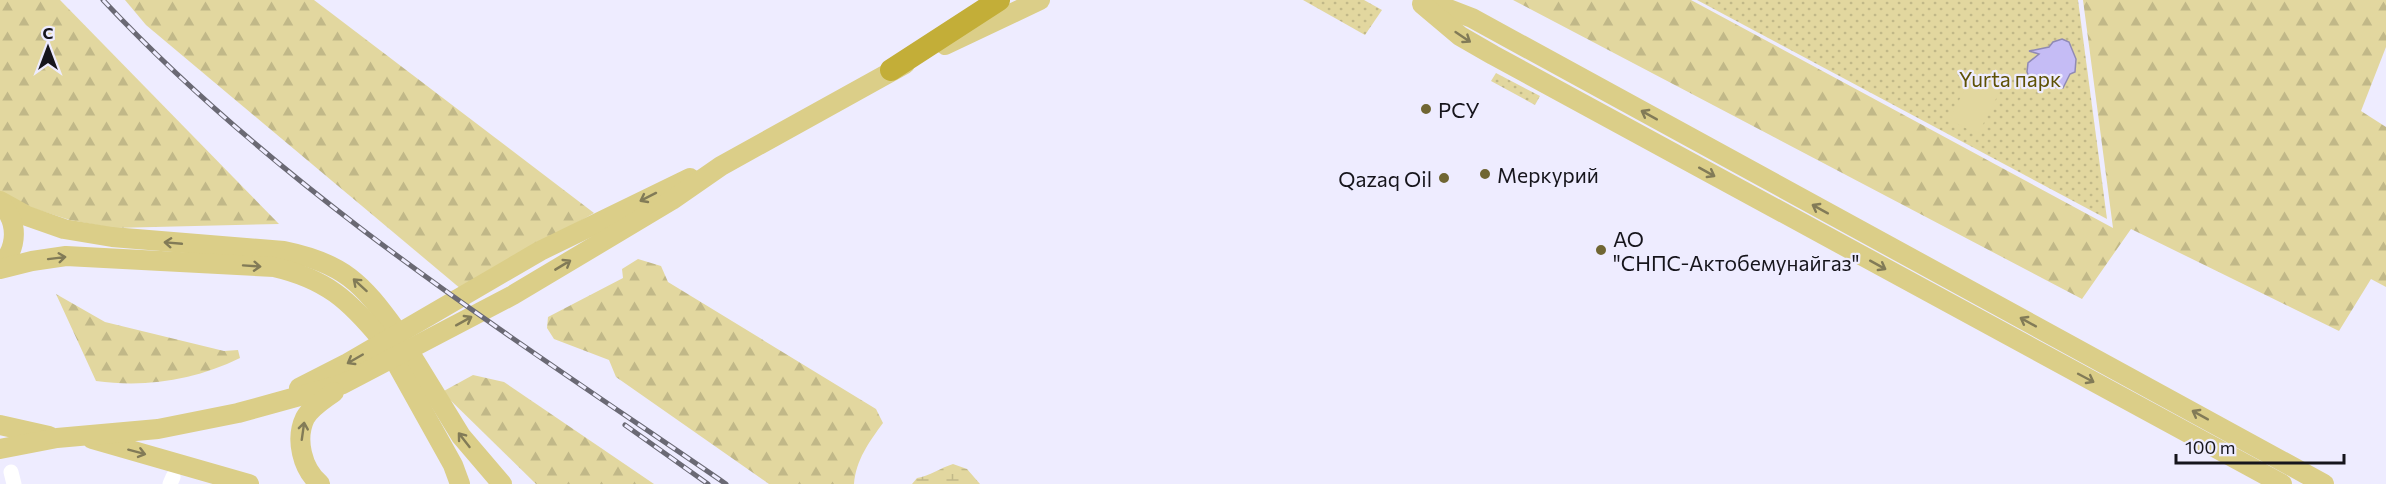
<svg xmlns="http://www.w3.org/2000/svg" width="2386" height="484" viewBox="0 0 2386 484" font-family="Commissioner,sans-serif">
<defs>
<pattern id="grass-dots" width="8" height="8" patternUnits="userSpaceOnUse" patternTransform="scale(1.5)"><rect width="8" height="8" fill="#e2d79f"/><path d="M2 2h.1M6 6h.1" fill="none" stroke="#c1b888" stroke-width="1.8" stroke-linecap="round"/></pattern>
<pattern id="forest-firs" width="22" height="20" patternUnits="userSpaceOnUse" patternTransform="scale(1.5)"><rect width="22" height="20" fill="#e2d79f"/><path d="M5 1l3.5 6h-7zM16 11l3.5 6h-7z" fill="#c1b888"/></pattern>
<pattern id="wetland-marsh" width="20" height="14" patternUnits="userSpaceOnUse" patternTransform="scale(1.5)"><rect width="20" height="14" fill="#e2d79f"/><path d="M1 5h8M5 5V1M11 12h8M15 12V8" fill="none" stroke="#c1b888"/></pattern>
</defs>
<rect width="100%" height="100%" fill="#eeecff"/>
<g fill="url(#grass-dots)">
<path d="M 1303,0 L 1364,0 L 1382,10 L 1365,35 Z"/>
<path d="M 1697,0 L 2078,0 L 2107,219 Z"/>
<path d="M 1496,73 L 1540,96 L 1535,105 L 1491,81 Z"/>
</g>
<g fill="url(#forest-firs)">
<path d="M 0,0 L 60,0 L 279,224 L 113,228 L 70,220 L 23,205 L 0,192 Z"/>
<path d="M 125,0 L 314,0 L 594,213 L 461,289 L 146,25 Z"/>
<path d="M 1513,0 L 1691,0 L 2113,228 L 2083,0 L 2386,0 L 2386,47 L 2361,111 L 2386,127 L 2386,287 L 2371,279 L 2339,331 L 2131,229 L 2082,299 Z"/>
<path d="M 638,259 L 661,266 L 668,282 L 876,409 L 883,423 C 869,442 856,460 854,484 L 769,484 L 616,377 L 609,360 L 554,339 L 547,328 L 548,317 L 623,278 L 622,269 Z"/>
<path d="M 56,294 L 105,322 L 224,351 L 238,350 L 240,358 C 195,380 146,388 96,381 Z"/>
<path d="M 473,375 L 504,382 L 654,484 L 536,484 L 442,392 Z"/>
</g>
<path fill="url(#wetland-marsh)" d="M 953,464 L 967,469 L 980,484 L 912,484 L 917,478 C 930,476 940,468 953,464 Z"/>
<path fill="#e2d79f" d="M 1971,77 L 2000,91 L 1978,134 L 1949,120 Z"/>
<path fill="#c5bcf5" stroke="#908ab4" stroke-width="1.5" d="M 2062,39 L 2069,42 L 2076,59 L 2075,72 L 2070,74 L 2063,88 L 2052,86 L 2049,79 L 2040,82 L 2030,79 L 2027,72 L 2028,63 L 2039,54 L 2029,51 L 2049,47 L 2053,42 Z"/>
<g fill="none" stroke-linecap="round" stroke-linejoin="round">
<g stroke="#fff" stroke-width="15">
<path d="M 11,472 L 14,484"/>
<path d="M 170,484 L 173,477"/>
</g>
<g stroke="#dbce88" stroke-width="20">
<path d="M 1425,0 L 1472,18 L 2324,484"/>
<path d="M 1422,4 L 1460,36 L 1493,55 L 2282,484"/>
<path d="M 945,45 L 1040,0"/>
<path d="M 0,201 L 27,216 L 64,229 L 112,237 L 284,251 C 343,263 362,283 396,330"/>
<path d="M 0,266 C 18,248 19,221 0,203"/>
<path d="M 0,269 L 32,261 L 66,256 L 274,267 C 326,279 349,300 382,340"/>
<path d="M 410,353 L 461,436 L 502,484"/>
<path d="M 395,361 L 453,465 L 460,484"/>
<path d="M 299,388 L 348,363 L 540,251 L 690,178"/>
<path d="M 0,425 L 49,436"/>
<path d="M 92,439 L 249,484"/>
<path d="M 0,449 L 57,438 L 158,429 L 238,413 L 343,384 L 513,295 L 672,200 L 721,166 L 905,64"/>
<path d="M 320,484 C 302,469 295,439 305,418 C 311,407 325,399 334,392"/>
</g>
<path stroke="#c3ae38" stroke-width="22" d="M 891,70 L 999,0"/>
<defs>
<g id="rail">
<path d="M 103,0 C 284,193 509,335 726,484"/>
<path d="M 625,425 L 708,484"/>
</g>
</defs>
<use href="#rail" stroke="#6a6974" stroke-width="5"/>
<use href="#rail" stroke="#eeecff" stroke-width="3" stroke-dasharray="9" stroke-linecap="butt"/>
</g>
<defs><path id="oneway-shaft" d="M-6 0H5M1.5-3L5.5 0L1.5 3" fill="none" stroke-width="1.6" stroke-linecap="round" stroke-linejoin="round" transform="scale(1.5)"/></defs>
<g stroke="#827b57">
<use href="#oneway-shaft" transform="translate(1463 37) rotate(34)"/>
<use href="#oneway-shaft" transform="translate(1649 115) rotate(-151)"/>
<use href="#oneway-shaft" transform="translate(1707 172) rotate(29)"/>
<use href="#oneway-shaft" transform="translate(648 197) rotate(153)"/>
<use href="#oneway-shaft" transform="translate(1820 209) rotate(-151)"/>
<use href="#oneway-shaft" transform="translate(173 243) rotate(-175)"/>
<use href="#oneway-shaft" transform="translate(57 258) rotate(-7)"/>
<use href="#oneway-shaft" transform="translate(563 265) rotate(-31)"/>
<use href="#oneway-shaft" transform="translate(1878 265) rotate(29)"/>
<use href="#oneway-shaft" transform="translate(252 266) rotate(4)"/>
<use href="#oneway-shaft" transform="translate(360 285) rotate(-138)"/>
<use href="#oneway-shaft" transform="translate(464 321) rotate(-29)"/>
<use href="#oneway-shaft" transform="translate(2028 322) rotate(-151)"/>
<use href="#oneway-shaft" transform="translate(355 359) rotate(150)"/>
<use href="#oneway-shaft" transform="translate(2086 378) rotate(28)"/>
<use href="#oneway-shaft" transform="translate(2200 415) rotate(-151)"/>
<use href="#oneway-shaft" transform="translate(303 431) rotate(-82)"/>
<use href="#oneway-shaft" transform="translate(464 440) rotate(-128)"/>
<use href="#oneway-shaft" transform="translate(137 452) rotate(15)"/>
</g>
<g fill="#706633" stroke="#eeecff" stroke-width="2">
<circle cx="1426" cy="109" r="6"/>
<circle cx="1485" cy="174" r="6"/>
<circle cx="1444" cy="178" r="6"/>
<circle cx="1601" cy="250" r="6"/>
</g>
<g text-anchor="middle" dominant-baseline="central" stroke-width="4.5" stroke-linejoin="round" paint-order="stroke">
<g font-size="21" fill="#5e5105" stroke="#eeecff">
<text x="2010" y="78">Yurta парк</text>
</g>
<g font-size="21" fill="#16151c" stroke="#eeecff" text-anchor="start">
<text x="1438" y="109">РСУ</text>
<text x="1497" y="174">Меркурий</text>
<text x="1432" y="178" text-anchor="end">Qazaq Oil</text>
<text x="1613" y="238">АО<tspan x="1613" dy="24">"СНПС-Актобемунайгаз"</tspan></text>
</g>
</g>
<g transform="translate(48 48)" stroke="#eeecff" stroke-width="4.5" paint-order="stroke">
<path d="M0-4.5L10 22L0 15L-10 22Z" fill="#16151c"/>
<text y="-9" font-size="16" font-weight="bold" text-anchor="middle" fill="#16151c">С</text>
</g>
<path d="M2176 454v9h168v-9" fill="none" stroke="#16151c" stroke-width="3"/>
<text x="2185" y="454" font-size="18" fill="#16151c" stroke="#eeecff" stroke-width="4.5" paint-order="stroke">100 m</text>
</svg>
